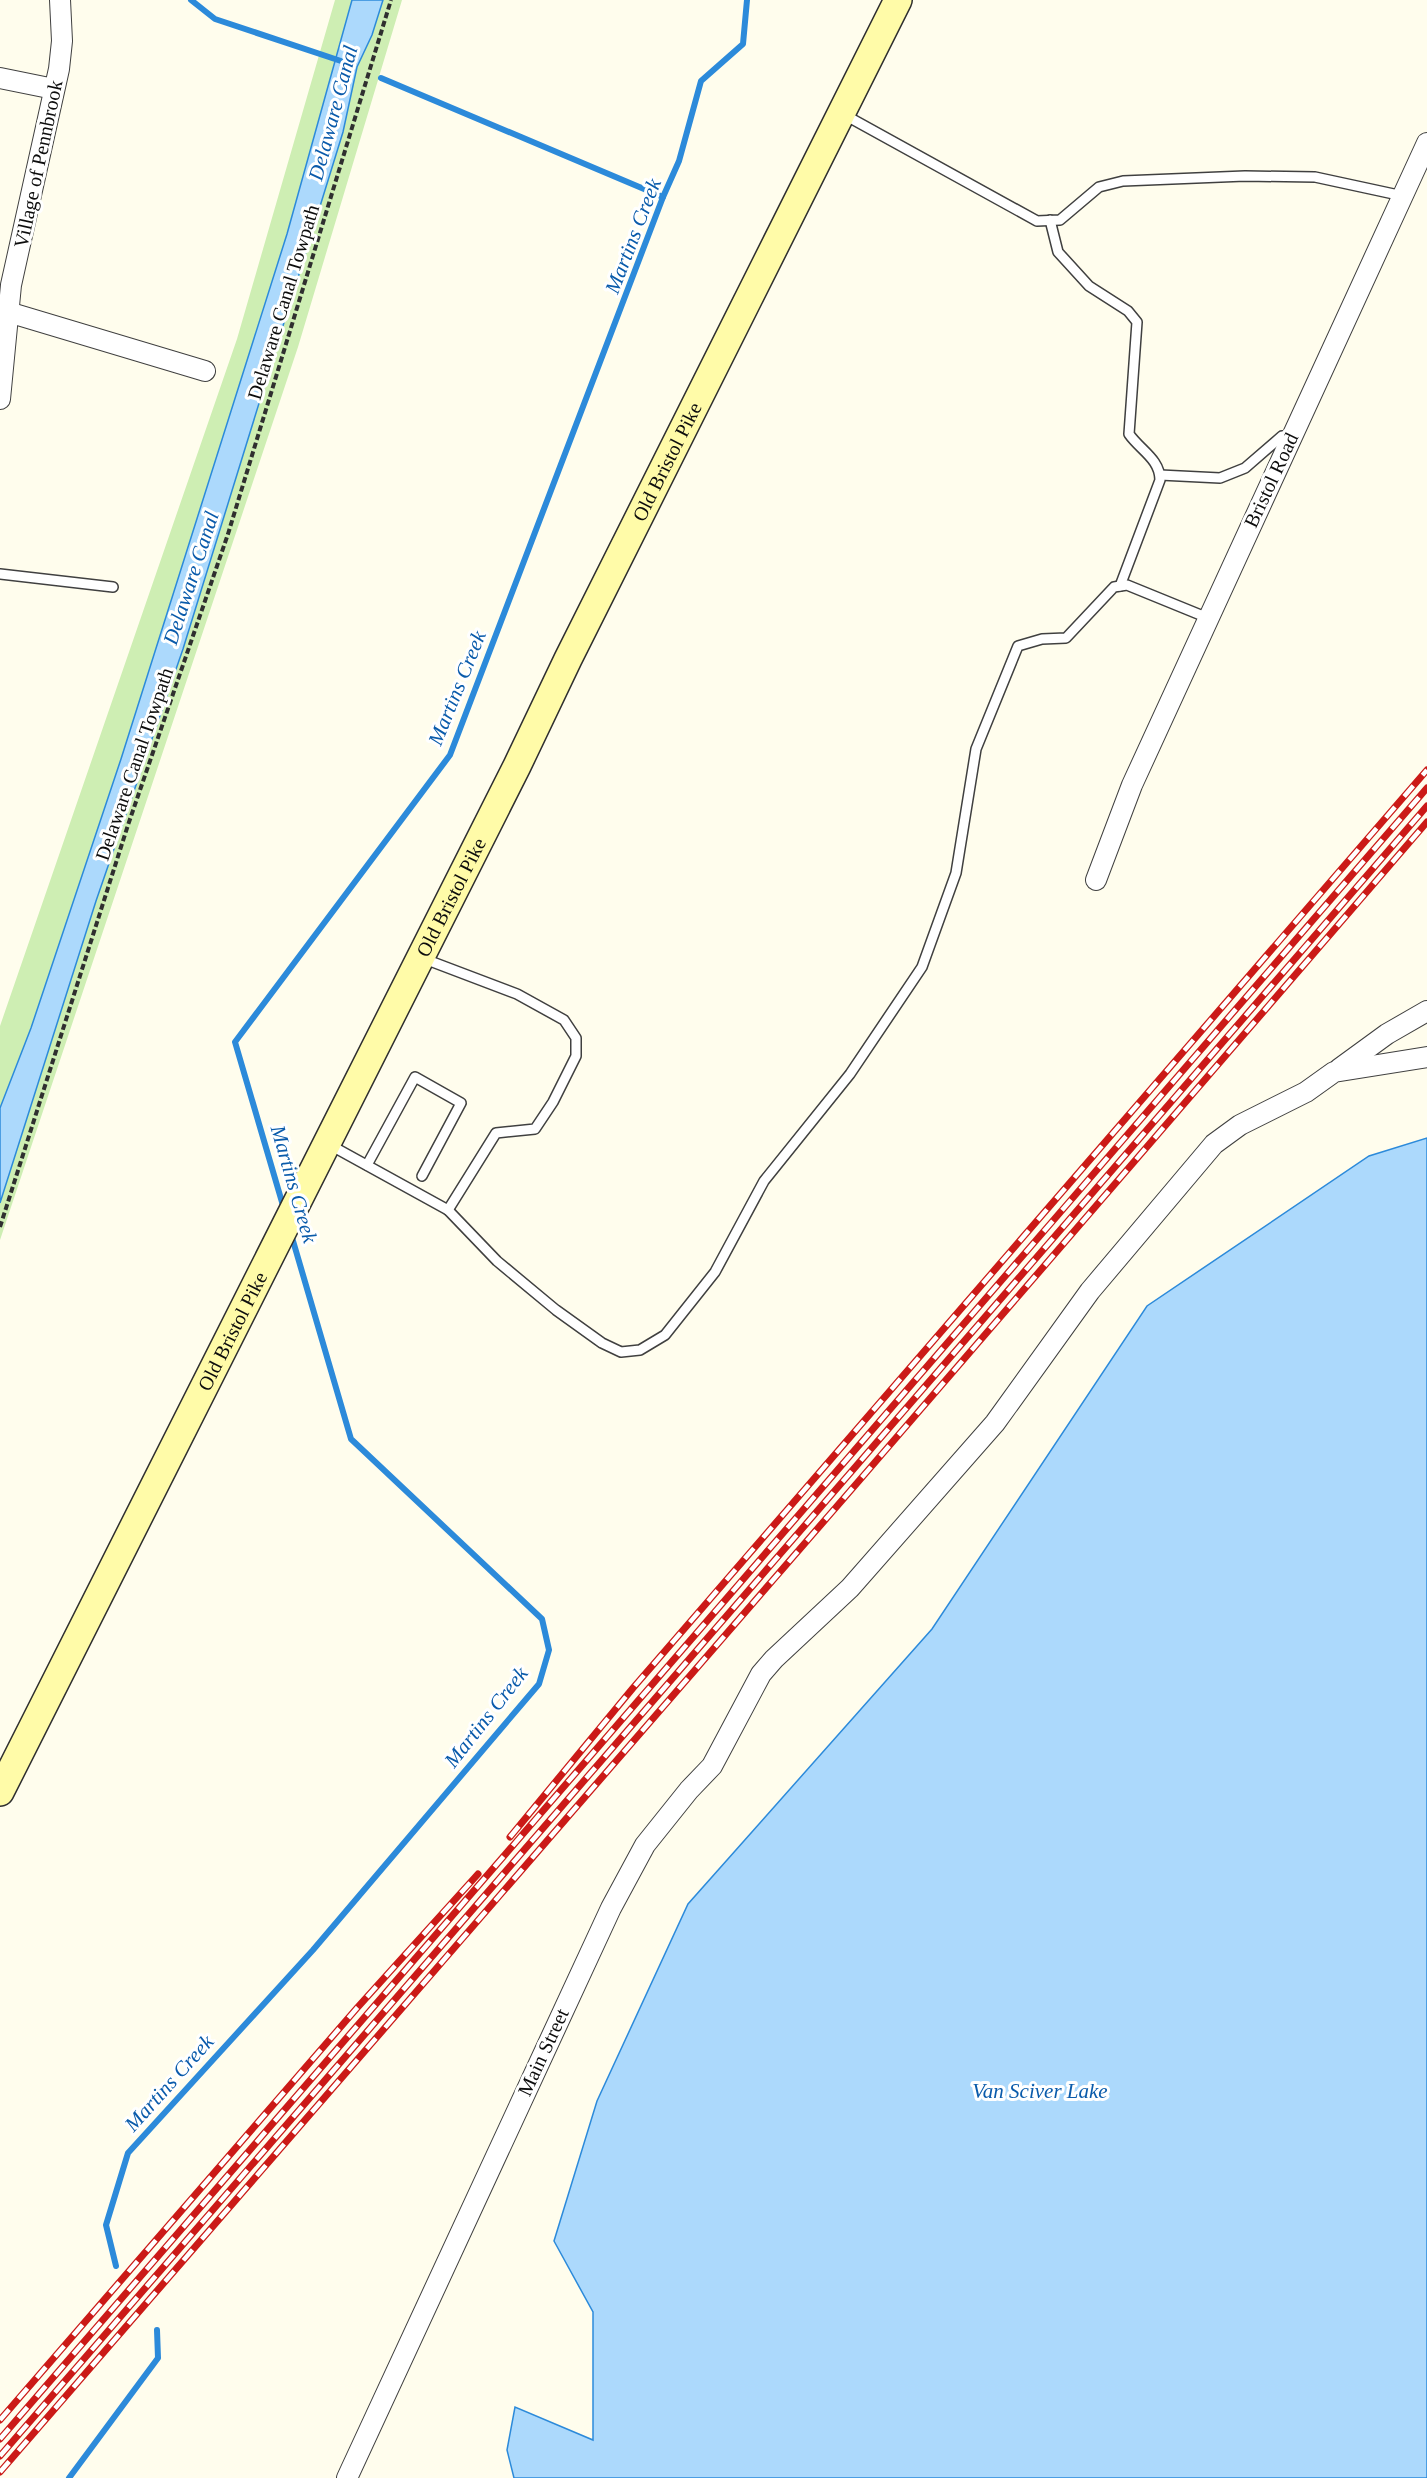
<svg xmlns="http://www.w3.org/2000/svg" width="1427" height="2478" viewBox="0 0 1427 2478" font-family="'Times New Roman',serif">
<rect width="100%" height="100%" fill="#fffded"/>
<path fill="#ceeeb3" d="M 335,0 L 402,0 L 298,347 L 0,1240 L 0,1026 L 237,339 Z"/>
<g fill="#acd9fc" stroke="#2c8ada" stroke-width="1.5">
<path d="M 352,0 L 383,0 L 372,35 L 357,67 L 343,132 L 183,649 L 96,901 L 0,1203 L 0,1108 L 31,1028 L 121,759 L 287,234 Z"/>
<path d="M 1427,1138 L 1427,2478 L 514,2478 L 507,2450 L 515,2407 L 593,2440 L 593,2312 L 554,2241 L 597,2101 L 688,1904 L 932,1629 L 1147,1306 L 1369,1156 Z"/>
</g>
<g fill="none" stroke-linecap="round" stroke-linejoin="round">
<g stroke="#2c8ada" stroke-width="6">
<path d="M 191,0 L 215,19 L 341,61"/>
<path d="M 381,78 L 663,197"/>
<path d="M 284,1209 L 235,1042 L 450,755 L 663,197 L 679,161 L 701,81 L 743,44 L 747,0"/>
<path d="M 116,2266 L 106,2225 L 128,2153 L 313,1950 L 539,1684 L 549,1650 L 542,1619 L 351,1439 L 291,1234"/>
<path d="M 69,2478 L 158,2358 L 157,2330"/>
</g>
<defs>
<g id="lane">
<path d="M 843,114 L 1037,221 L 1060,220 L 1099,187 L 1123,181 L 1245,176 L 1315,177 L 1403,196"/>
<path d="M 1050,220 L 1058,252 L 1089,286 L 1128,311 L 1137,322 L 1129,434 C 1140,450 1160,459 1160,480 L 1120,586"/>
<path d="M 1160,475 L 1220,478 L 1245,468 L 1282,436 L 1292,436"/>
<path d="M 0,574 L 113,587"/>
<path d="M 330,1145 L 448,1210 L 496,1133 L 535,1129 L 553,1102 L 576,1056 L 576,1038 L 564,1020 L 517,994 L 422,958"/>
<path d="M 367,1165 L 415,1077 L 461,1103 L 422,1176"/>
<path d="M 448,1210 L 497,1261 L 556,1310 L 602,1343 L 621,1352 L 640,1350 L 665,1335 L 715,1272 L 764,1181 L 850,1074 L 922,967 L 956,873 L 976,749 L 1018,646 L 1042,639 L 1066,638 L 1114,587 L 1127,585 L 1208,618"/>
</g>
<g id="street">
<path d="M 0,78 L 54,89"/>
<path d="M 0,312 L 8,312 L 205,371"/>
<path d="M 0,399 L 11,285 L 59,69 L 62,41 L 60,0"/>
<path d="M 1096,880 L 1132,785 L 1427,143"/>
<path d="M 1339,1069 L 1387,1034 L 1427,1011"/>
<path d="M 347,2478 L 611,1908 L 645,1845 L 689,1790 L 712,1766 L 761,1674 L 774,1659 L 850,1588 L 995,1423 L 1090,1291 L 1214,1144 L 1240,1125 L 1306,1092 L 1334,1072 L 1427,1057"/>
</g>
<g id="secondary">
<path id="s1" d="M 0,1792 L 517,766 L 568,659 L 898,0"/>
</g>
</defs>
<use href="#lane" stroke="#404040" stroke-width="12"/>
<use href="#street" stroke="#404040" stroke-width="22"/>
<use href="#secondary" stroke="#2f2f2f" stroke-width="30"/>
<path stroke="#2f2f2f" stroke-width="4" stroke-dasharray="6 3" stroke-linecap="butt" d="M 0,1227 L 128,825 L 228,534 L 391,0"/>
<use href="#lane" stroke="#fff" stroke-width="9"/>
<use href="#street" stroke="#fff" stroke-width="20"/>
<use href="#secondary" stroke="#fffba8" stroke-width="27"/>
<defs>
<g id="rail">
<path d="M 510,1837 L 633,1688 L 1427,770"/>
<path d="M 0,2420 L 357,2008 L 478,1874"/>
<path d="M 0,2439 L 1427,788"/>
<path d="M 0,2456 L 1427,806"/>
<path d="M 0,2472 L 864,1475 L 1427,822"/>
</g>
</defs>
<use href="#rail" stroke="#cb1a17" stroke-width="7"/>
<use href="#rail" stroke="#fff" stroke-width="4.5" stroke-dasharray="14" stroke-linecap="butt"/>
</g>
<g text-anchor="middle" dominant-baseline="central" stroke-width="6" stroke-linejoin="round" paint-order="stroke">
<g font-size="20" fill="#0d0d0d" stroke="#fff">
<text transform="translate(38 164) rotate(-78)">Village of Pennbrook</text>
<text transform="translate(283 302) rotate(-73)">Delaware Canal Towpath</text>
<text stroke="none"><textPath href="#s1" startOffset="1488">Old Bristol Pike</textPath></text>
<text transform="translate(1271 480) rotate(-65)">Bristol Road</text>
<text transform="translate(134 764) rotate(-71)">Delaware Canal Towpath</text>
<text stroke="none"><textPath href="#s1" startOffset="1002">Old Bristol Pike</textPath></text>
<text stroke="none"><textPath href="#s1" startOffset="516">Old Bristol Pike</textPath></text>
<text transform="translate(543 2052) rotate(-65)">Main Street</text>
</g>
<g font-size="21" font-style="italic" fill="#0a5bab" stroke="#fff">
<text transform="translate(333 113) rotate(-75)">Delaware Canal</text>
<text transform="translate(633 236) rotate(-69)">Martins Creek</text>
<text transform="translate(191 578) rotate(-72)">Delaware Canal</text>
<text transform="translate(457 688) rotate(-68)">Martins Creek</text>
<text transform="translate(294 1184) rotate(74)">Martins Creek</text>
<text transform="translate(486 1717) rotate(-52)">Martins Creek</text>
<text transform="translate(169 2083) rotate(-48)">Martins Creek</text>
<text x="1040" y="2091">Van Sciver Lake</text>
</g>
</g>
</svg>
